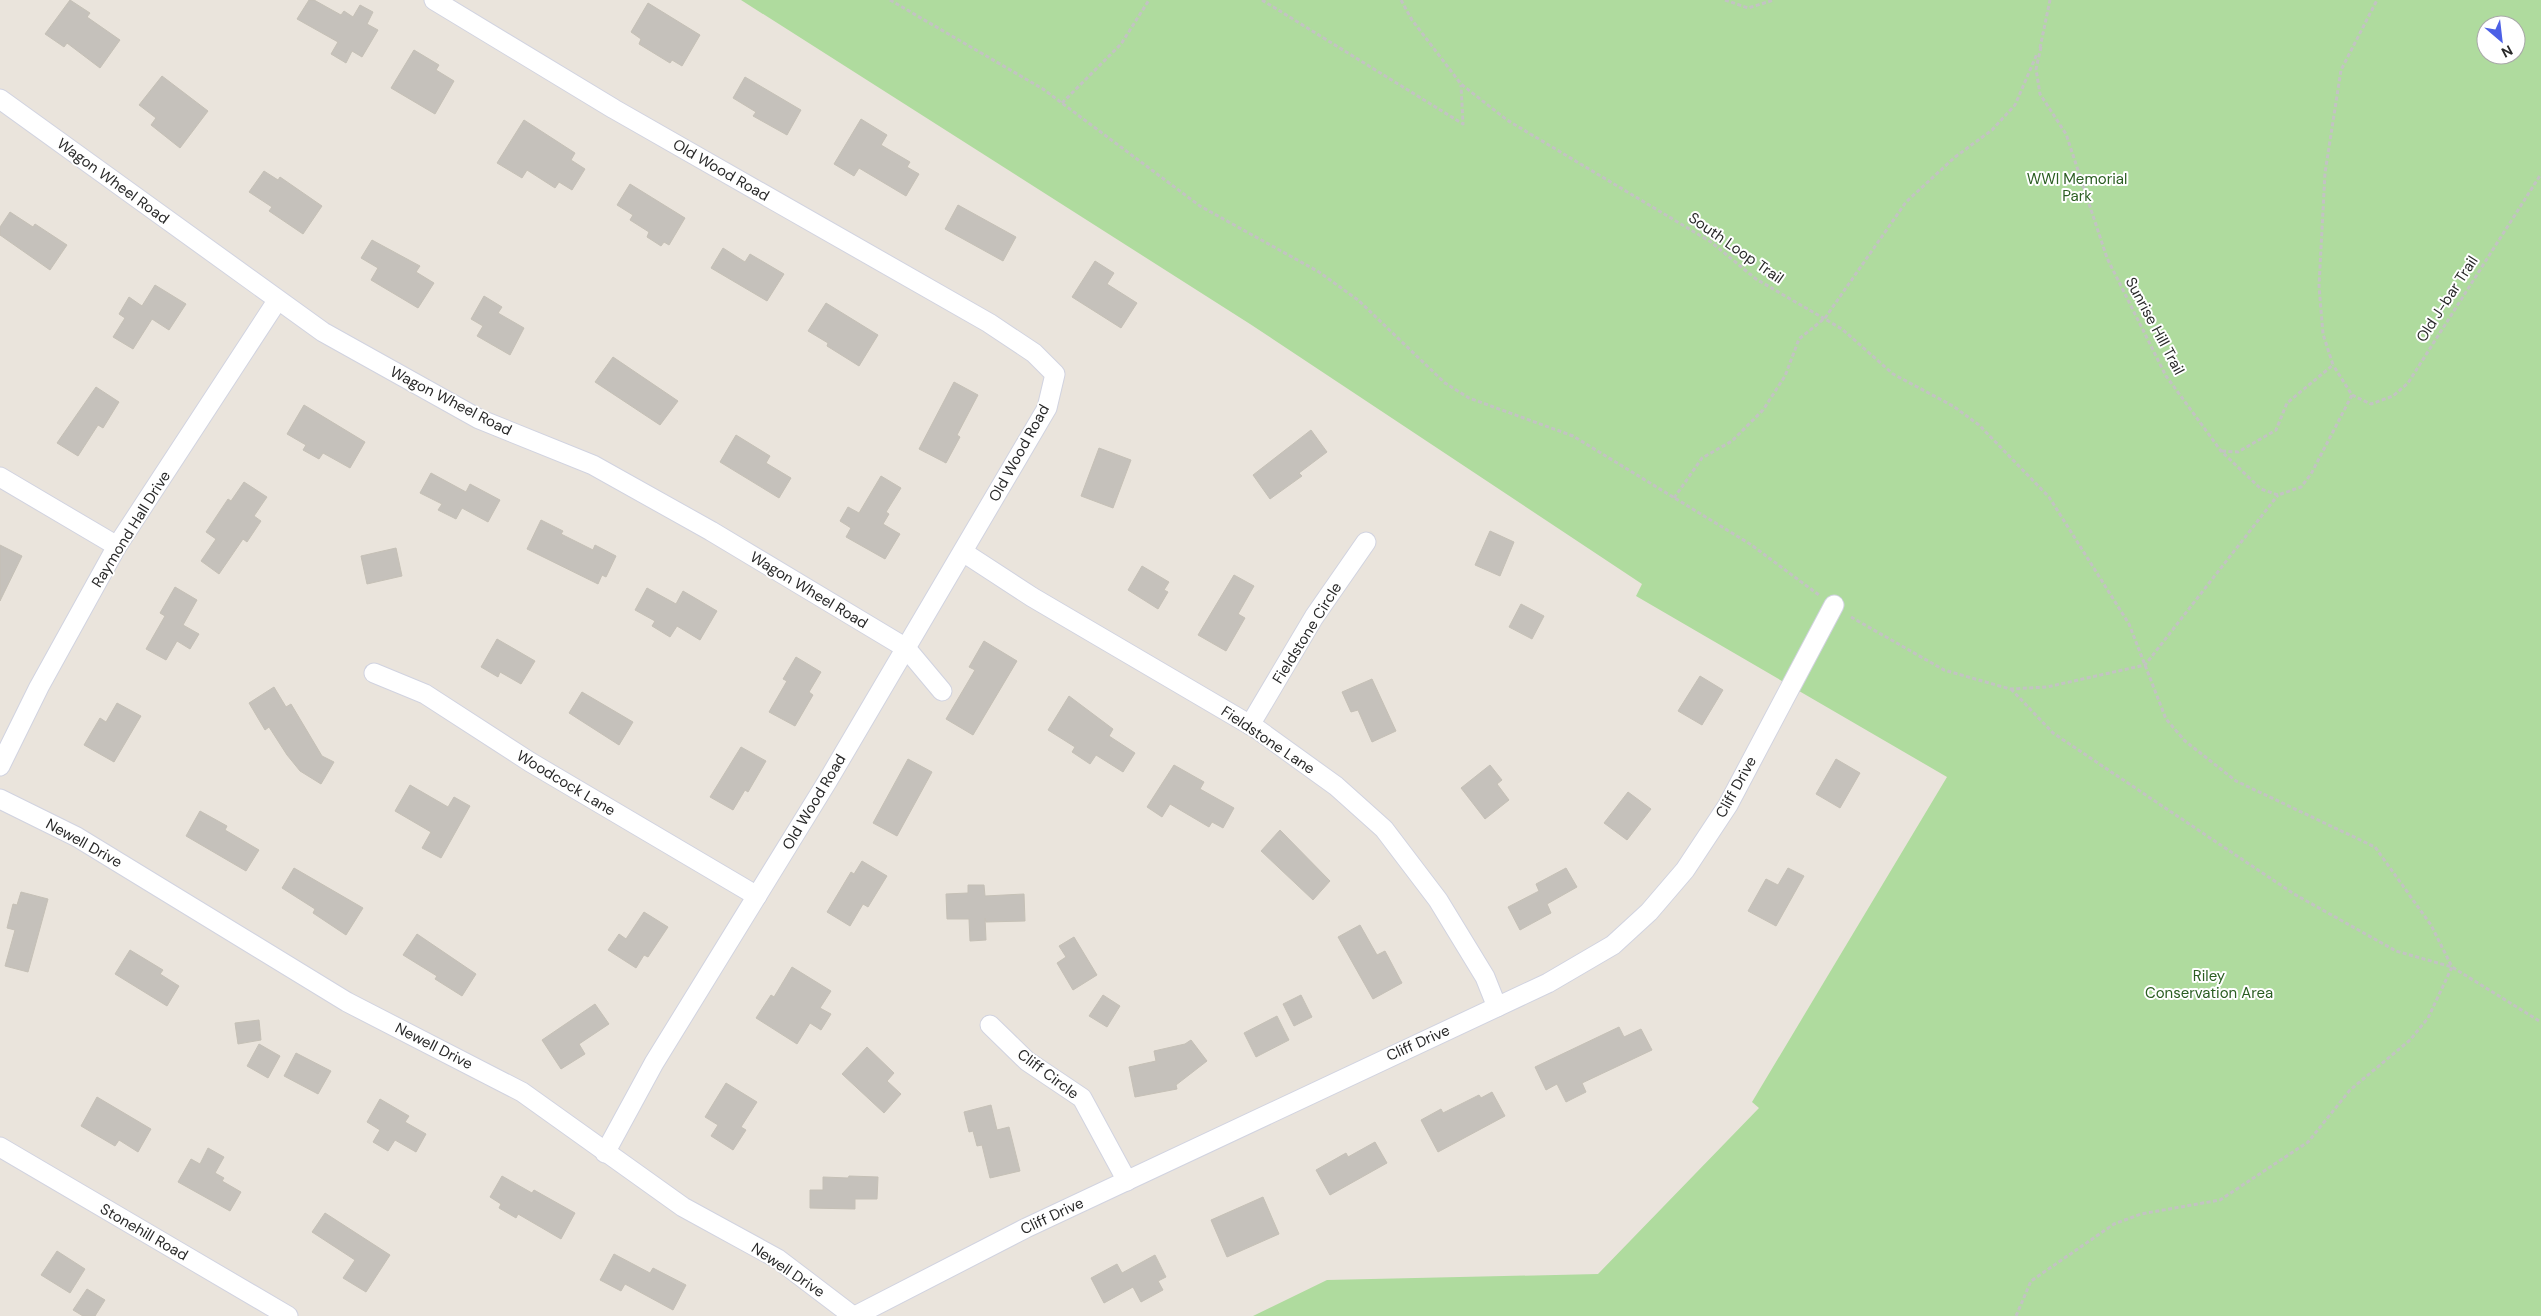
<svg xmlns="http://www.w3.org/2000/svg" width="2541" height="1316" viewBox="0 0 2541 1316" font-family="'DM Sans',sans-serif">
<rect width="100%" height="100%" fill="#eae4dc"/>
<path fill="#afdb9e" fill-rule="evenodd" d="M 741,0 L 2541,0 L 2541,1316 L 1253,1316 L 1327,1280 L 1598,1274 L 1759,1108 L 1752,1102 L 1947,777 L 1636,596 L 1642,584 L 1250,324 ZM 2486,25 L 2516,25 L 2516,55 L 2486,55 Z"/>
<g fill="#c5c1bb" stroke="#c5c0b6">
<path d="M 70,0 L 90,13 L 87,17 L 120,40 L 100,68 L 67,43 L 64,47 L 45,34 Z"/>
<path d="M 309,0 L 314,0 L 341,15 L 344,11 L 353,17 L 360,5 L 373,12 L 367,24 L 378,30 L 362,57 L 352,51 L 346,63 L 331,54 L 338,42 L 297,19 Z"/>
<path d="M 648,3 L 700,35 L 682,66 L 672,60 L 670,63 L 639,44 L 641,39 L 631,32 Z"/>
<path d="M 414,50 L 439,65 L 436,70 L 454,81 L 435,114 L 391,88 Z"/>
<path d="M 162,76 L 208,111 L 180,148 L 151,125 L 156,118 L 139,105 Z"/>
<path d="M 745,77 L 801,110 L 787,135 L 753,116 L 756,112 L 733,98 Z"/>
<path d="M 861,119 L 887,135 L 881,145 L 910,162 L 907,167 L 919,174 L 906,196 L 859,168 L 854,176 L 834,164 Z"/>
<path d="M 524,120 L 575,153 L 571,160 L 585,169 L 572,190 L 559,182 L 555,188 L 527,170 L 522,178 L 497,163 Z"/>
<path d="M 264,171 L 278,180 L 280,177 L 322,206 L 303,234 L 269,211 L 272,207 L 249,192 Z"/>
<path d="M 630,184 L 685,218 L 669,245 L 664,242 L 661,246 L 647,237 L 649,232 L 630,220 L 633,215 L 617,205 Z"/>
<path d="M 958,205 L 1016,237 L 1003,261 L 945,229 Z"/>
<path d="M 10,212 L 33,227 L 35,224 L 67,245 L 50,270 L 0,235 L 0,227 Z"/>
<path d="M 372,240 L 420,266 L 416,272 L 434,283 L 418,308 L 371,280 L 378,268 L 361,258 Z"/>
<path d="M 723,248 L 745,262 L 750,254 L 784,274 L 767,301 L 711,268 Z"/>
<path d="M 1095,261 L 1114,273 L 1107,284 L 1137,303 L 1121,328 L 1072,297 Z"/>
<path d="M 155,285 L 186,304 L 169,330 L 152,319 L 133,349 L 113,337 L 125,318 L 119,314 L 129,297 L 142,306 Z"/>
<path d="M 484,296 L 502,307 L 498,313 L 524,328 L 510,355 L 477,336 L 483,326 L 471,319 Z"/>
<path d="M 826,303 L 878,335 L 859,366 L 827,346 L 828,343 L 808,331 Z"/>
<path d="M 613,357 L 678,401 L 660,425 L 595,382 Z"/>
<path d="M 954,382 L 978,395 L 957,435 L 960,437 L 946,463 L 919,449 Z"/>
<path d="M 96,387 L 119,402 L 103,428 L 98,425 L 78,456 L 57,443 Z"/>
<path d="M 304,405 L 365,442 L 350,468 L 323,453 L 319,459 L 303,450 L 306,445 L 287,434 Z"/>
<path d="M 1311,430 L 1327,452 L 1299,473 L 1302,476 L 1270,499 L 1253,475 Z"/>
<path d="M 736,435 L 770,456 L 766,463 L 791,478 L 779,498 L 720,462 Z"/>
<path d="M 1099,448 L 1131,460 L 1113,508 L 1081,496 Z"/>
<path d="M 431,473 L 466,492 L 470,484 L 500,500 L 488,522 L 462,508 L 456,519 L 438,510 L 442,504 L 420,493 Z"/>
<path d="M 881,476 L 901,488 L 886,512 L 889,514 L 883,524 L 900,534 L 885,559 L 846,537 L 851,528 L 840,521 L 848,507 L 859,513 Z"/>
<path d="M 244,482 L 267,497 L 254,516 L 261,521 L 247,542 L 243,539 L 219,574 L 201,561 L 216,539 L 206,532 L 228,499 L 231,501 Z"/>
<path d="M 541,520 L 563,531 L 561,534 L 593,550 L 595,545 L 616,556 L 606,577 L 602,575 L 598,584 L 527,549 Z"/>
<path d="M 1490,531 L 1514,542 L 1500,576 L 1475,565 Z"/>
<path d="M 0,545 L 22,556 L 0,601 Z"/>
<path d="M 396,548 L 402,576 L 367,584 L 361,556 Z"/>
<path d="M 1142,566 L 1169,582 L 1164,590 L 1168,592 L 1158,609 L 1128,590 Z"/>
<path d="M 1234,575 L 1254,586 L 1238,614 L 1245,618 L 1226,651 L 1198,635 Z"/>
<path d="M 175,587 L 197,600 L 183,625 L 199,634 L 190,649 L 177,641 L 166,660 L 146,649 L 165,616 L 160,613 Z"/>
<path d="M 647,588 L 676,604 L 683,591 L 717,611 L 700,640 L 677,626 L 670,637 L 652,626 L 655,621 L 635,610 Z"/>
<path d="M 1521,604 L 1544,616 L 1532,639 L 1509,627 Z"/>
<path d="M 497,639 L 535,661 L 521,684 L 500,672 L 498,677 L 481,667 Z"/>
<path d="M 984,641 L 1017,661 L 973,735 L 946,719 L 975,670 L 969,667 Z"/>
<path d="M 796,657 L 821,672 L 809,692 L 813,695 L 795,726 L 769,712 L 787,681 L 783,679 Z"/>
<path d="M 1700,676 L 1723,690 L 1702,725 L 1678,711 Z"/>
<path d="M 1372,679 L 1396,731 L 1372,742 L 1358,710 L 1351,712 L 1342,692 Z"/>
<path d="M 274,687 L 286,707 L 291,704 L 322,756 L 334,762 L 321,784 L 300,771 L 287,755 L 269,727 L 265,730 L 249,703 Z"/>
<path d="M 582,692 L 633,722 L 619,745 L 569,713 Z"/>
<path d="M 1069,696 L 1113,729 L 1109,736 L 1135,753 L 1123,772 L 1096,755 L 1090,764 L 1072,752 L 1075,747 L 1048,730 Z"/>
<path d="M 117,703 L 141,716 L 114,762 L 84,745 L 100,718 L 106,722 Z"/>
<path d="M 741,747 L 766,761 L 748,792 L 745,790 L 733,810 L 710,797 Z"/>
<path d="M 908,759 L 932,772 L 897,836 L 873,823 Z"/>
<path d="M 1836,759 L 1860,773 L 1840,808 L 1816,794 Z"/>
<path d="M 1174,765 L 1204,782 L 1200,789 L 1234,808 L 1223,828 L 1212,822 L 1209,827 L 1170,804 L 1162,817 L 1147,807 Z"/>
<path d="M 1490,765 L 1502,780 L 1497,784 L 1509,800 L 1485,819 L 1461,788 Z"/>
<path d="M 410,785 L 448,807 L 454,797 L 470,806 L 441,858 L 422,848 L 431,832 L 395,811 Z"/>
<path d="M 1628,792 L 1651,809 L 1627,840 L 1604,823 Z"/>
<path d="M 200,811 L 227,826 L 225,830 L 259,850 L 246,871 L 186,836 Z"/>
<path d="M 1280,830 L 1330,881 L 1313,900 L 1261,851 Z"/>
<path d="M 862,861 L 887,876 L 868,907 L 863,904 L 850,926 L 827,912 L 851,872 L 854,874 Z"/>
<path d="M 294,868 L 363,908 L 346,935 L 313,913 L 315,909 L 282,888 Z"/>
<path d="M 1566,868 L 1577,887 L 1547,904 L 1551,913 L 1520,930 L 1508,907 L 1539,891 L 1536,884 Z"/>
<path d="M 1788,868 L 1804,876 L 1776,926 L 1748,911 L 1766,879 L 1778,885 Z"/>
<path d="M 968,885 L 984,885 L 985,896 L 1024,894 L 1025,921 L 986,922 L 985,918 L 986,940 L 970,941 L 969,919 L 947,919 L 946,894 L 968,893 Z"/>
<path d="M 21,892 L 48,899 L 28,972 L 5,966 L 15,930 L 7,928 L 13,904 L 17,905 Z"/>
<path d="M 644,912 L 668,927 L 648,957 L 644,955 L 636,968 L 608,950 L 619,934 L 626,939 Z"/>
<path d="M 1360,925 L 1377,955 L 1385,951 L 1402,983 L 1373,999 L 1338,937 Z"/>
<path d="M 417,934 L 476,974 L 462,996 L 435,979 L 437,976 L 403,955 Z"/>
<path d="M 1074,937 L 1097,975 L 1073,990 L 1057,963 L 1066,957 L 1059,946 Z"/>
<path d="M 130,950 L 163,970 L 160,974 L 179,986 L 167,1006 L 115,974 Z"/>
<path d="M 792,967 L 831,991 L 820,1008 L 831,1014 L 821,1030 L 810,1023 L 797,1044 L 756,1018 L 771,995 L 774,997 Z"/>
<path d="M 1103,995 L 1120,1006 L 1107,1027 L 1089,1016 Z"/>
<path d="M 1301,995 L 1312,1017 L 1294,1026 L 1283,1004 Z"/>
<path d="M 595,1004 L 609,1024 L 579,1044 L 585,1054 L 561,1069 L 542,1040 Z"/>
<path d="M 1277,1016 L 1289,1040 L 1256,1057 L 1244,1033 Z"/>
<path d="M 259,1020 L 261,1040 L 238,1044 L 235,1023 Z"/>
<path d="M 1619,1027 L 1624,1037 L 1641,1029 L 1652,1050 L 1582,1083 L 1586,1092 L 1566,1102 L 1557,1084 L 1546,1090 L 1535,1067 Z"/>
<path d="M 1191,1040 L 1207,1061 L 1176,1085 L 1177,1089 L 1135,1097 L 1129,1067 L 1156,1061 L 1154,1051 L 1185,1044 Z"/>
<path d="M 259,1044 L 280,1056 L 268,1078 L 247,1066 Z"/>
<path d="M 867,1047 L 894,1073 L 887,1081 L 901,1094 L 884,1113 L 842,1074 Z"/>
<path d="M 296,1053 L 331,1071 L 318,1094 L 284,1076 Z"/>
<path d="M 726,1083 L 757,1102 L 741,1127 L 746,1130 L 733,1150 L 711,1136 L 718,1125 L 705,1117 Z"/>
<path d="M 1492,1092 L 1505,1116 L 1438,1152 L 1421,1120 L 1441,1109 L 1443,1113 L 1479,1095 L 1481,1098 Z"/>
<path d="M 97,1097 L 151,1129 L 138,1152 L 119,1140 L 115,1146 L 81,1126 Z"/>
<path d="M 380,1099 L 409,1116 L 405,1122 L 426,1134 L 416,1152 L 395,1140 L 388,1151 L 373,1142 L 380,1130 L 367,1122 Z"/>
<path d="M 991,1105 L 997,1130 L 1009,1127 L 1020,1171 L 990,1178 L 982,1145 L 977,1146 L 973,1131 L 969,1132 L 964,1112 Z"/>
<path d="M 1375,1142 L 1387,1163 L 1330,1195 L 1316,1170 L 1346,1153 L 1348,1157 Z"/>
<path d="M 208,1148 L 224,1157 L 215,1173 L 224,1178 L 222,1181 L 241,1192 L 230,1211 L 178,1182 L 191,1159 L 200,1164 Z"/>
<path d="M 502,1176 L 532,1193 L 534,1190 L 575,1213 L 561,1239 L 518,1214 L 516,1218 L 499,1208 L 501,1204 L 490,1197 Z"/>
<path d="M 849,1176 L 878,1177 L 877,1199 L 855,1199 L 855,1209 L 810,1208 L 810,1190 L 823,1190 L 823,1177 L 848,1178 Z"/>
<path d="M 1263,1197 L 1279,1234 L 1227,1257 L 1211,1220 Z"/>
<path d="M 325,1213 L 390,1255 L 366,1292 L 343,1278 L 355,1260 L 312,1232 Z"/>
<path d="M 57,1251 L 85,1269 L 70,1293 L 41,1275 Z"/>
<path d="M 614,1254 L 650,1273 L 653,1268 L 686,1285 L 673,1310 L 625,1284 L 621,1291 L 600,1280 Z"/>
<path d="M 1155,1255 L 1166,1277 L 1158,1281 L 1163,1290 L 1141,1302 L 1133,1287 L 1104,1303 L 1091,1278 L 1117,1264 L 1122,1273 Z"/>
<path d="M 87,1289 L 105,1300 L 95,1316 L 83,1316 L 73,1310 Z"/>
</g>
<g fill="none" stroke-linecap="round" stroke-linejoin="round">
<defs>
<g id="minor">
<path d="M 434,0 L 614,109 L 989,323 L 1034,353 L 1055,374 L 1047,408 L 827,782 L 654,1063 L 605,1153"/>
<path d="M 0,99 L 323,332 L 479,419 L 593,465 L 711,531 L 906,648 L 942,691"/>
<path d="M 0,477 L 117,546"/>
<path d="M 963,552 L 1032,597 L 1257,729 L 1336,786 L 1384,829 L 1438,900 L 1485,977 L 1497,1007"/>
<path d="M 374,673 L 425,694 L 530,762 L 757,896"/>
<path d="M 1250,725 L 1314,617 L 1366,542"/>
<path d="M 0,766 L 39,687 L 117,546 L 277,301"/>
<path d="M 0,799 L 77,837 L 347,1002 L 522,1092 L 683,1207 L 778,1259 L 853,1316"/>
<path d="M 990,1025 L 1027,1061 L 1082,1098 L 1127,1181"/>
<path d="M 0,1147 L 288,1316"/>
<path d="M 855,1316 L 1026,1228 L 1548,983 L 1613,945 L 1649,912 L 1685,870 L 1728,805 L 1834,605"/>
</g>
</defs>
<use href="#minor" stroke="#d1d3e0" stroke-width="21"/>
<g stroke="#c3c3c3" stroke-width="3" stroke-dasharray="4 2.5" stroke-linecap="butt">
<path d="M 890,0 L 1043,89 L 1200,206 L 1319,272 L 1358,300 L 1445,383 L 1469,398 L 1573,436 L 1750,544 L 1819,595"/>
<path d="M 1262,0 L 1463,124 L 1461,85"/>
<path d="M 1401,0 L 1412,20 L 1461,84 L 1507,120 L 1711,242 L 1756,279 L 1842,329 L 1893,374 L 1953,406 L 1979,425 L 2049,497 L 2129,624 L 2166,719 L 2185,741 L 2236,781 L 2375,847 L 2431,925 L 2452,967 L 2428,1018 L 2410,1040 L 2350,1090 L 2308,1142 L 2220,1200 L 2141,1214 L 2114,1224 L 2031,1281 L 2016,1316"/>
<path d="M 1725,0 L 1748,8 L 1774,0"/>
<path d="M 2041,47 L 2036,69 L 2040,94 L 2066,134 L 2107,258 L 2166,376 L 2221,451 L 2261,489 L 2278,495 L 2301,487 L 2311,474 L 2352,395 L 2333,365"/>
<path d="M 2040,48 L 2050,0"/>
<path d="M 1062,103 L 1121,44 L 1149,0"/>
<path d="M 2352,395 L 2371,404 L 2393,396 L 2408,383 L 2541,174"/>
<path d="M 2222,451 L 2238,452 L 2276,430 L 2287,403 L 2333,365 L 2323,334 L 2319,286 L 2325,173 L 2341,70 L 2377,0"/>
<path d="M 1674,498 L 1702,458 L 1732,441 L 1763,410 L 1785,376 L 1799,339 L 1825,318 L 1906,202 L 1955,157 L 1992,130 L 2015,105 L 2037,54"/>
<path d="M 1851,617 L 1944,670 L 2010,689 L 2047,687 L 2145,665 L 2278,495"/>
<path d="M 2011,689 L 2053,733 L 2294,894 L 2396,951 L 2452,967 L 2541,1022"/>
</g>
<use href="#minor" stroke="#fff" stroke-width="19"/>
</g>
<g text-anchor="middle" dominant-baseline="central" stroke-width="4" stroke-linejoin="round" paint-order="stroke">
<g font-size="15" fill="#292929" stroke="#fff">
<text transform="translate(721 170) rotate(30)">Old Wood Road</text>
<text transform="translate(113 181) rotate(36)">Wagon Wheel Road</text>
<text transform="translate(1736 248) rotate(35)">South Loop Trail</text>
<text transform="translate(2447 299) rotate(-57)">Old J-bar Trail</text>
<text transform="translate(2155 326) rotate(62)">Sunrise Hill Trail</text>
<text transform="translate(451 401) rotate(27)">Wagon Wheel Road</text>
<text transform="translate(1019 453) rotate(-61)">Old Wood Road</text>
<text transform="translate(131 529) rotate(-58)">Raymond Hall Drive</text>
<text transform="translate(809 590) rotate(31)">Wagon Wheel Road</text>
<text transform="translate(1307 633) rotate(-58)">Fieldstone Circle</text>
<text transform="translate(1268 740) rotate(34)">Fieldstone Lane</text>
<text transform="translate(566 783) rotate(31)">Woodcock Lane</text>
<text transform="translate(1736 787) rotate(-61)">Cliff Drive</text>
<text transform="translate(814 802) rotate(-59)">Old Wood Road</text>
<text transform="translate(84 843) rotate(29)">Newell Drive</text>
<text transform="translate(1418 1043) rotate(-24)">Cliff Drive</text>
<text transform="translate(434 1046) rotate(27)">Newell Drive</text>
<text transform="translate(1048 1074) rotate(37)">Cliff Circle</text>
<text transform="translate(1052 1216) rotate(-25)">Cliff Drive</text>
<text transform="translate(144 1232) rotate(30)">Stonehill Road</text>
<text transform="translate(788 1270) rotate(34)">Newell Drive</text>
</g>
<g font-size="15" fill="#2a5d21" stroke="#fff">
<text x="2077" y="179">WWI Memorial<tspan x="2077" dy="17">Park</tspan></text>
<text x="2209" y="976">Riley<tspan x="2209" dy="17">Conservation Area</tspan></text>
</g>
</g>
<g transform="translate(2501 40) rotate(152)"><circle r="24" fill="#ffffff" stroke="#a9a9a9"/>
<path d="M0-4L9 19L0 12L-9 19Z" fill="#4c60e6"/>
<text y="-8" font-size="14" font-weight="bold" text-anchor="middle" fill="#292929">N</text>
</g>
</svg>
